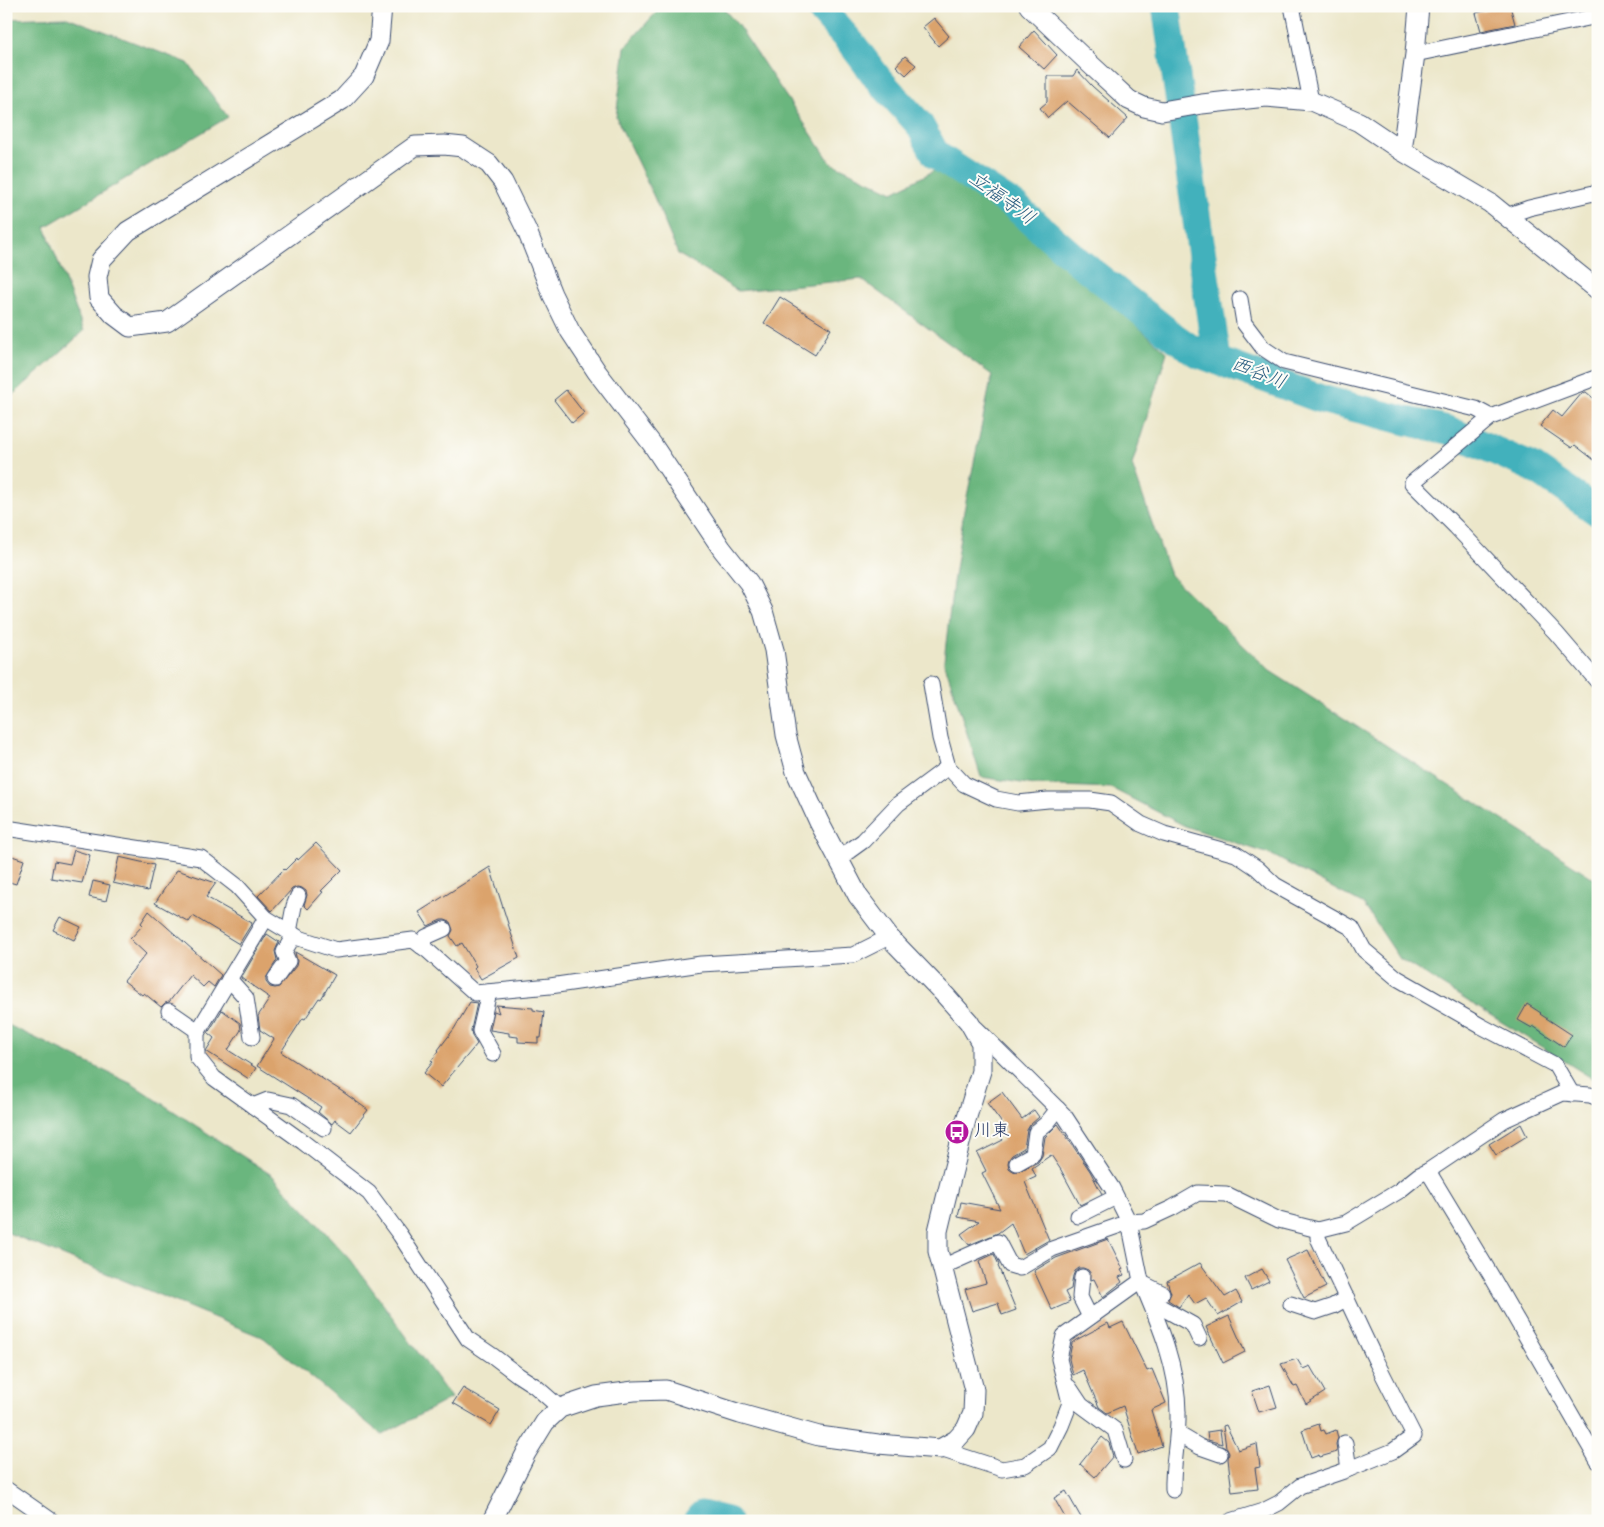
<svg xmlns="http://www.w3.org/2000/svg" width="1604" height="1527" viewBox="0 0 1604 1527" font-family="'Gochi Hand','Klee One',sans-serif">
<rect width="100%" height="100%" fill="#fdfcf7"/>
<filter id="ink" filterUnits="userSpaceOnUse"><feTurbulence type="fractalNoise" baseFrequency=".02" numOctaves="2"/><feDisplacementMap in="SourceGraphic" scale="10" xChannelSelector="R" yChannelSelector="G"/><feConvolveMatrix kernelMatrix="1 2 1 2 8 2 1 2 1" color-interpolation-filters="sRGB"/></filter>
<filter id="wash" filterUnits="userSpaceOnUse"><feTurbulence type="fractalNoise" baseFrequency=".0096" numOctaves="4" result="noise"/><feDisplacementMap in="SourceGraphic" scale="20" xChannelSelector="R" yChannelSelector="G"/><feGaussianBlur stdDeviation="1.12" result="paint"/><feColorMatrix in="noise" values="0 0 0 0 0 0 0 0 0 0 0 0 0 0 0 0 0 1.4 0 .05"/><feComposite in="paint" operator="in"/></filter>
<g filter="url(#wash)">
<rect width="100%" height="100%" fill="#ece7ca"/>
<g fill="#6ab67e" stroke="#42726e">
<path d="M 662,6 L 721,6 L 737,24 L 831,163 L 893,192 L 947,164 L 1016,217 L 1041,241 L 1167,352 L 1132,465 L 1170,575 L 1270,671 L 1598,881 L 1598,1082 L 1400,959 L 1364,905 L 1272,855 L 1185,826 L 1111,788 L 1035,785 L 981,777 L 944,661 L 953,583 L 964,511 L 992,375 L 861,279 L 738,291 L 678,254 L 654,197 L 616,117 L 625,47 Z"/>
<path d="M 67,17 L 188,63 L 228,117 L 45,227 L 84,331 L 6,401 L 6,19 Z"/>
<path d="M 6,1024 L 132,1084 L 273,1176 L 351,1260 L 451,1398 L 382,1435 L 264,1338 L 6,1232 Z"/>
</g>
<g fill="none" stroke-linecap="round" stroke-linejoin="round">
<g stroke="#42b1bc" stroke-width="29">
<path d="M 818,6 L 852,44 L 879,80 L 919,124 L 936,155 L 1016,207 L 1079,262 L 1173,336 L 1197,353 L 1321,399 L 1407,421 L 1448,430 L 1534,468 L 1598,512"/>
<path d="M 1166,6 L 1217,360"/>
<path d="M 697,1521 L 702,1515 L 727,1521"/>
</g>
</g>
<g id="blocks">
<g fill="#dba36c">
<path d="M 1505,6 L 1510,6 L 1515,24 L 1481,31 L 1476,13 Z"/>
<path d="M 934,18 L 949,36 L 938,46 L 923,27 Z"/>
<path d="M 1034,30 L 1057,55 L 1044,69 L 1019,47 Z"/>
<path d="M 905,56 L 916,65 L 906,75 L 896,66 Z"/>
<path d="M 1077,70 L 1092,86 L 1128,118 L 1110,138 L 1067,101 L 1048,118 L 1040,108 L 1047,102 L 1047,76 L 1073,76 Z"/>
<path d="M 780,297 L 831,329 L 815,355 L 764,323 Z"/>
<path d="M 566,390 L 584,413 L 572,423 L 554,400 Z"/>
<path d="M 1586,392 L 1598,402 L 1598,463 L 1575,445 L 1572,448 L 1540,426 L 1553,410 L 1562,417 L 1582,393 Z"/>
<path d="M 316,843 L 342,870 L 321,891 L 323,892 L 308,909 L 304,905 L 307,895 L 306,891 L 302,888 L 297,887 L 292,889 L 272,911 L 258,896 L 284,869 L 285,870 L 297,858 L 298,860 Z"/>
<path d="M 74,850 L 90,855 L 82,883 L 51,878 L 54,861 L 70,864 Z"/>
<path d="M 6,854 L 24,860 L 16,884 L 6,881 Z"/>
<path d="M 119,857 L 154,865 L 148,891 L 113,883 Z"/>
<path d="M 490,867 L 519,958 L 481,979 L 474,968 L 476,966 L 462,943 L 457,946 L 450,936 L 453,930 L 450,922 L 445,920 L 441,920 L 428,926 L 419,912 Z"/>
<path d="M 177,870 L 216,883 L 206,897 L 252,923 L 239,944 L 193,916 L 189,922 L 155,903 Z"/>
<path d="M 93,881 L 110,885 L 106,901 L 89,897 Z"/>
<path d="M 149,911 L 221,975 L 214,987 L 208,982 L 203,987 L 190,975 L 169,1002 L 165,1003 L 161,1007 L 144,993 L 142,995 L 124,981 L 146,954 L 130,939 L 143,925 L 141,923 Z"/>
<path d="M 60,917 L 81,927 L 74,940 L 53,930 Z"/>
<path d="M 267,934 L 279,942 L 275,951 L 277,960 L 266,978 L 266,982 L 270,987 L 275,988 L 279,987 L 296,966 L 297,961 L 295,952 L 335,975 L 321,999 L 319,998 L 305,1019 L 303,1018 L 281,1052 L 343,1092 L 368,1110 L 351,1132 L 335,1120 L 332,1124 L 318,1112 L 321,1107 L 257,1066 L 274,1039 L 260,1030 L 258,1016 L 270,998 L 241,978 Z"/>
<path d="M 470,1002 L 477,1003 L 471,1030 L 472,1036 L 477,1044 L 441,1087 L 424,1073 L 433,1062 L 431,1061 L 439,1051 L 438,1050 L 454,1029 Z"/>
<path d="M 1527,1004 L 1541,1013 L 1540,1014 L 1572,1035 L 1564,1047 L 1533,1026 L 1532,1028 L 1518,1020 Z"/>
<path d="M 496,1005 L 533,1008 L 533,1010 L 544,1012 L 541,1038 L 538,1038 L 538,1043 L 518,1042 L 518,1037 L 509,1036 L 509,1033 L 490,1030 L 494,1011 L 499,1013 Z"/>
<path d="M 222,1010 L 240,1023 L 241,1030 L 228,1050 L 256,1068 L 249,1079 L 206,1051 L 214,1038 L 208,1033 Z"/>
<path d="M 1002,1092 L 1022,1119 L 1034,1110 L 1039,1117 L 1030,1125 L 1027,1130 L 1024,1148 L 1012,1155 L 1009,1159 L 1008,1163 L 1009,1168 L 1013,1171 L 1017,1172 L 1038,1162 L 1042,1156 L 1045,1137 L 1058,1124 L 1090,1171 L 1102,1194 L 1080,1205 L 1061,1170 L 1051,1155 L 1032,1168 L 1036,1177 L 1025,1182 L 1049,1240 L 1024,1254 L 1011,1223 L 998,1233 L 969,1245 L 961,1234 L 979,1221 L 958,1217 L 961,1202 L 1000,1209 L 982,1173 L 986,1171 L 977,1153 L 1003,1140 L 1000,1135 L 1007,1130 L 987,1103 Z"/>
<path d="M 1521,1124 L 1527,1136 L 1496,1155 L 1489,1144 Z"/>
<path d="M 1108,1239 L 1123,1269 L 1121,1270 L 1124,1275 L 1119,1277 L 1122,1282 L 1103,1297 L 1094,1279 L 1091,1280 L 1091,1274 L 1088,1270 L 1083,1268 L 1079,1268 L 1075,1271 L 1073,1276 L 1071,1289 L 1065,1292 L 1070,1302 L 1052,1310 L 1034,1271 L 1056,1258 Z"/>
<path d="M 1308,1250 L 1326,1287 L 1304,1298 L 1285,1260 Z"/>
<path d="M 994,1254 L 999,1265 L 998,1266 L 1016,1310 L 1002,1315 L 998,1303 L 972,1311 L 965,1289 L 986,1283 L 979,1261 Z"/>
<path d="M 1200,1263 L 1225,1297 L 1236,1291 L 1242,1302 L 1218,1316 L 1206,1298 L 1195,1304 L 1188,1294 L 1179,1307 L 1168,1300 L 1171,1293 L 1167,1281 Z"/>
<path d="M 1262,1269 L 1269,1281 L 1251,1290 L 1245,1278 Z"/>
<path d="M 1229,1316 L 1245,1352 L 1223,1363 L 1206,1327 Z"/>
<path d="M 1123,1322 L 1147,1371 L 1152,1369 L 1166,1403 L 1151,1410 L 1162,1446 L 1138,1454 L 1123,1406 L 1107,1413 L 1099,1407 L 1083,1370 L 1073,1375 L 1069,1359 L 1072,1343 L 1076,1340 L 1108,1323 L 1110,1328 Z"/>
<path d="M 1297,1359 L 1303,1369 L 1310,1366 L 1325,1392 L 1306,1404 L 1297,1386 L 1294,1387 L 1281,1364 Z"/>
<path d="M 1270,1385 L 1277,1407 L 1259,1412 L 1252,1391 Z"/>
<path d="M 463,1388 L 500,1410 L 491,1425 L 453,1403 Z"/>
<path d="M 1319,1424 L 1321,1431 L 1324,1430 L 1326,1434 L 1336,1430 L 1338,1438 L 1336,1444 L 1337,1452 L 1320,1457 L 1319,1455 L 1311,1458 L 1302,1430 Z"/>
<path d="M 1226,1425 L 1238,1450 L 1257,1444 L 1260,1467 L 1255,1468 L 1258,1489 L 1232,1492 L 1228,1459 L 1229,1453 L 1226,1447 L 1223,1426 Z"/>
<path d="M 1220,1430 L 1222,1444 L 1208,1440 L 1207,1432 Z"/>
<path d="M 1102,1437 L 1109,1443 L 1113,1456 L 1095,1477 L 1080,1464 Z"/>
<path d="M 1066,1491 L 1083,1521 L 1067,1521 L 1054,1498 Z"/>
</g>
</g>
</g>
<g filter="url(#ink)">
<use href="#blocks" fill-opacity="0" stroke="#3a4b6e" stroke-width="1"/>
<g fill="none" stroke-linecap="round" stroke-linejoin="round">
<defs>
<g id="minor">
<path d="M 1292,6 L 1311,101"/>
<path d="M 1415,54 L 1598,16"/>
<path d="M 1506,216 L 1529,208 L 1598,192"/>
<path d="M 1240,299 L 1244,323 L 1263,348 L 1284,362 L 1476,409 L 1491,417"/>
<path d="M 1598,377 L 1491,417 L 1412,483 L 1456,527 L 1556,633 L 1598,682"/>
<path d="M 931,684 L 940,738 L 948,767"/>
<path d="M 6,828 L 201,858 L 237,886 L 266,918 L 299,938 L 336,950 L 413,940 L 428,951 L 475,993 L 550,986 L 701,964 L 853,955 L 889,937"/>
<path d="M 838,859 L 863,841 L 898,804 L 948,767 L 964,784 L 996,799 L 1018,803 L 1048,800 L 1090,800 L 1111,803 L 1141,824 L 1164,834 L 1236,854 L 1257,868 L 1275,885 L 1352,928 L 1364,950 L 1397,978 L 1481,1026 L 1555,1065 L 1572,1094"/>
<path d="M 266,918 L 197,1033 L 197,1057 L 214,1078 L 303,1142 L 369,1193 L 400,1235 L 468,1339 L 493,1356 L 518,1375 L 535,1386 L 560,1408"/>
<path d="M 289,932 L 294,906 L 298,896"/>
<path d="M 421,946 L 426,937 L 444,929"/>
<path d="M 229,979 L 246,998 L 252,1037"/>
<path d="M 275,979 L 288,961 L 284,952 L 294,935"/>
<path d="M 489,992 L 480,1031 L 493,1054"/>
<path d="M 169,1011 L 198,1031"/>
<path d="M 253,1106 L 268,1100 L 291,1105 L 324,1128"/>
<path d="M 1017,1163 L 1033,1154 L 1036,1132 L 1047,1123 L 1058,1109"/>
<path d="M 1428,1171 L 1492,1277 L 1598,1461"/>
<path d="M 1078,1216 L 1116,1197"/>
<path d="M 942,1267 L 998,1242 L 1010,1265 L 1020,1268 L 1052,1249 L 1069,1243 L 1129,1222 L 1144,1221 L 1172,1208 L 1198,1193 L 1226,1194 L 1279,1220 L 1318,1230 L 1346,1223 L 1399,1191 L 1419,1175 L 1428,1171 L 1504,1120 L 1563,1093 L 1590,1095 L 1598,1098"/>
<path d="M 1082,1277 L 1080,1297 L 1090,1317"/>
<path d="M 1141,1281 C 1159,1323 1178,1367 1178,1413 C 1179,1439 1172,1464 1173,1490"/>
<path d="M 1142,1283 L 1162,1293"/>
<path d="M 1150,1301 L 1193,1325 L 1199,1338"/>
<path d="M 1291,1304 L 1315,1312 L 1333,1306 L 1347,1298"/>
<path d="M 1069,1387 L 1081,1405 L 1115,1430 L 1124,1460"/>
<path d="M 1178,1434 L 1200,1447 L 1220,1454"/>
<path d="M 1345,1443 L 1349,1469"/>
<path d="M 940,1449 L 1002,1469 L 1025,1465 L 1050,1448 L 1061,1426 L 1070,1403 L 1059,1359 L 1064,1336 L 1141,1281 L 1129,1222 L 1112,1188 L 1064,1115 L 976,1028"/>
<path d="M 6,1489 L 52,1521"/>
<path d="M 1231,1521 L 1263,1511 L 1279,1503 L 1300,1486 L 1344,1471 L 1393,1451 L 1414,1436 L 1377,1363 L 1318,1238 L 1318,1230"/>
</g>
<g id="tertiary">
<path d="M 382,6 L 379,41 L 364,76 L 342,100 L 128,231 L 101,260 L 97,277 L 99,298 L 114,315 L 130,327 L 167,322 L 415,146 L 444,145 L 463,147 L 489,164 L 503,182 L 527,231 L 552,294 L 570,331 L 597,372 L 652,444 L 722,549 L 749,583 L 763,611 L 774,650 L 786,735 L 796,772 L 819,822 L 858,896 L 889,937 L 945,995 L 969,1022 L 981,1043 L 981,1071 L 966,1120 L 946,1198 L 938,1231 L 938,1251 L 974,1390 L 973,1413 L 966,1429 L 956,1440 L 940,1449 L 878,1444 L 819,1436 L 740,1414 L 666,1390 L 634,1391 L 596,1396 L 560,1408 L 545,1422 L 526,1453 L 492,1521"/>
<path d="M 1029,6 L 1090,64 L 1129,100 L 1144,107 L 1162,111 L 1202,104 L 1266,97 L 1311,101 L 1359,122 L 1402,151 L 1490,203 L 1598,290"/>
<path d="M 1402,151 L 1415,54 L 1419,6"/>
</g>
</defs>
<use href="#minor" stroke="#3a4b6e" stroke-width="17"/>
<use href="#tertiary" stroke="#3a4b6e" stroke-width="21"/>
<use href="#minor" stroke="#fff" stroke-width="15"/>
<use href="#tertiary" stroke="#fff" stroke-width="19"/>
</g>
</g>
<defs>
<symbol id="bus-disc" viewBox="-11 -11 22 22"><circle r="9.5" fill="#b5179e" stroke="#fdfcf7"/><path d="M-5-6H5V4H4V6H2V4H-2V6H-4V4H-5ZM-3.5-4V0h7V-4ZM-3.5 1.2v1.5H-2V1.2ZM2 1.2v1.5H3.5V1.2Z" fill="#fff"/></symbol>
</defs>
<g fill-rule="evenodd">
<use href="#bus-disc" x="943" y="1118" width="28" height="28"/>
</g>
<g text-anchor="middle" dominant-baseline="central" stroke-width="4" stroke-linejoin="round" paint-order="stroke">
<g font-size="18" fill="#1b2f5e" stroke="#fdfcf7" text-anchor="start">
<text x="974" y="1132">川東</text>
</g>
<g font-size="19" font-style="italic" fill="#295c7f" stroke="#fdfcf7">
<text transform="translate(1001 200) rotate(36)">立福寺川</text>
<text transform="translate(1258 375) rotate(21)">西谷川</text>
</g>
</g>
<rect width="1604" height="1527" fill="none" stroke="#fdfcf7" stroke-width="25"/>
</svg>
